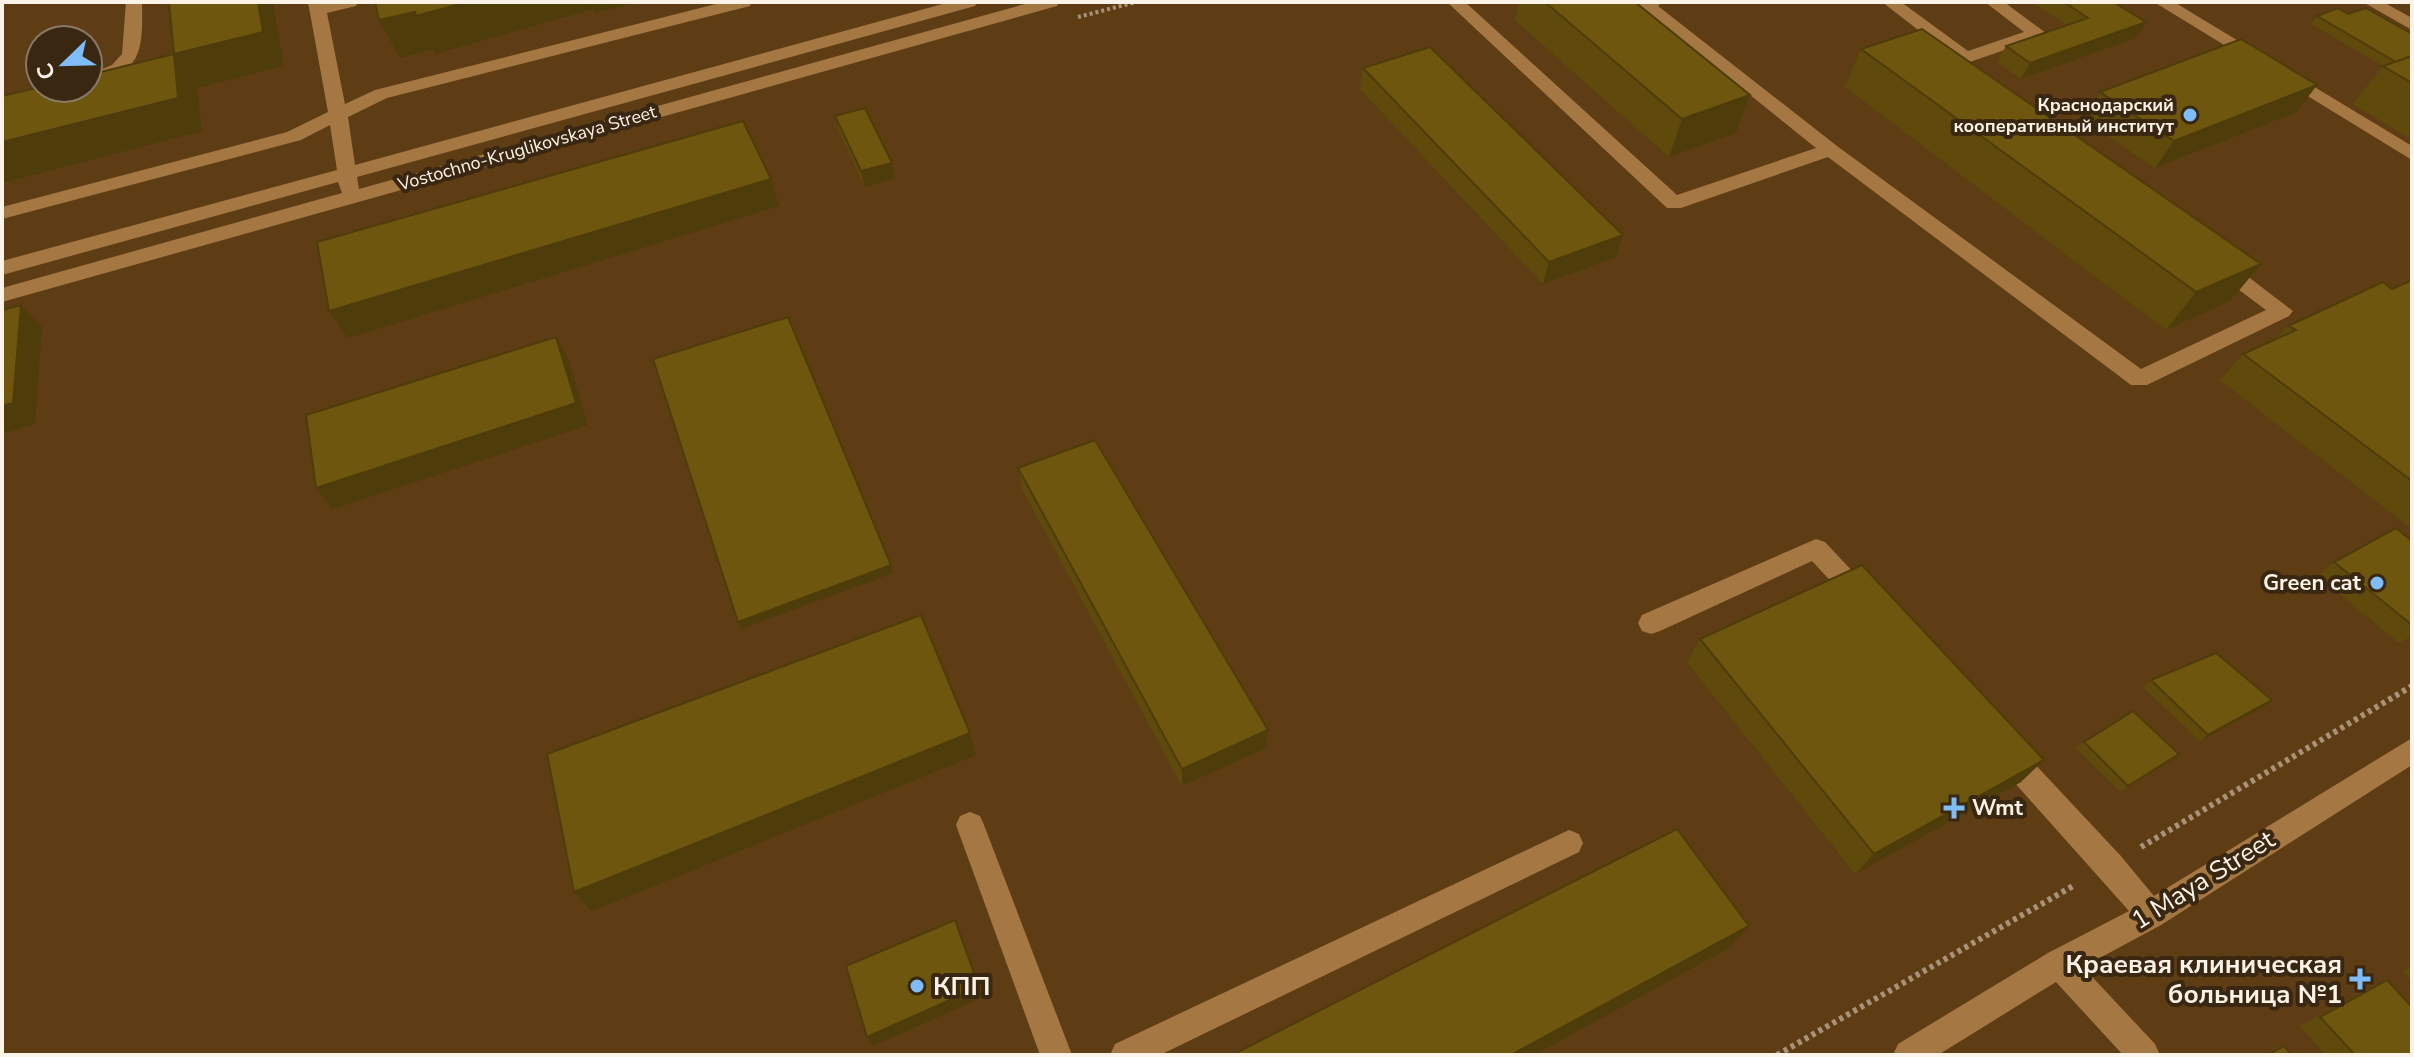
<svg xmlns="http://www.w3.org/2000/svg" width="2414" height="1057" viewBox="0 0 2414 1057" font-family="'Nunito Sans',sans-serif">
<rect width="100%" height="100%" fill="#5e3d14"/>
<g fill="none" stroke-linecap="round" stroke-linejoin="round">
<path stroke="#a99277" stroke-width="4" stroke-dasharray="3 3" stroke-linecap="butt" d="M 1078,17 L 1136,2"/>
<g stroke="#a99277" stroke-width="6" stroke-dasharray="4 4" stroke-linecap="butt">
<path d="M 2141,847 L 2412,686"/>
<path d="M 1777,1055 L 2073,886"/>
</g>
<g fill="#a57743" fill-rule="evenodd">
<path d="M 126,2 L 142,2 C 143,52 142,73 88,86 L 88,75 L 112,65 L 122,54 Z"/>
<path d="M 308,2 L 358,2 L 356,6 L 327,13 L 345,104 L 375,90 L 724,2 L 752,2 L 750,6 L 387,98 L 348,117 L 355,165 L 950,2 L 977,2 L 975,6 L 357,177 L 359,189 L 1032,2 L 1059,2 L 1057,6 L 2,302 L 2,288 L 342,193 L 338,182 L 2,275 L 2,261 L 337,170 L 330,125 L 301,140 L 2,219 L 2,207 L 287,132 L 328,112 Z"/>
<path d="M 1447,2 L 1465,2 L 1677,195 L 1816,148 L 1638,5 L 1640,2 L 1662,2 L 1658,6 L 1837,146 L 2141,369 L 2266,310 L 2211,269 L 2208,264 L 2211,259 L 2225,259 L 2293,311 L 2289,316 L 2147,385 L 2131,385 L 1828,157 L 1681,208 L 1667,208 Z"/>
<path d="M 1882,2 L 1901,2 L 1968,51 L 2024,32 L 1985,2 L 2004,2 L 2046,33 L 2043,37 L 1955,67 L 1957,70 L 1954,74 L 1948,75 L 1933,65 L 1952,56 Z"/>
<path d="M 2154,2 L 2174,2 L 2412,146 L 2412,160 Z"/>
<path d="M 2363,2 L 2383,2 L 2412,18 L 2412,30 Z"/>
<path d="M 1816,539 L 1825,542 L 1870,590 L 1873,597 L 1870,604 L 1861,607 L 1852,604 L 1812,561 L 1660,631 L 1651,634 L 1642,631 L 1638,623 L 1642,615 Z"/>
<path d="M 2412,738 L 2412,765 L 2161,925 L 2083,967 L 2155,1044 L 2160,1055 L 2123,1055 L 2056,982 L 1938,1055 L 1893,1055 L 1898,1044 L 2048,953 L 2129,911 L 1996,762 L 1992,753 L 1996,744 L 2006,741 L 2016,744 L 2120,855 L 2154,896 Z"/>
<path d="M 970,812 L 980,816 L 984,825 L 1072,1055 L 1040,1055 L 956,825 L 960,816 Z"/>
<path d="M 1569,830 L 1579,834 L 1583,843 L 1579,852 L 1160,1055 L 1110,1055 L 1115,1044 Z"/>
</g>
</g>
<g fill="#5f4a0c">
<path d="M 1519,2 L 1635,2 L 1750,95 L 1736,133 L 1669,157 L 1515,20 Z"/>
<path d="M 2032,2 L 2113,2 L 2136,38 L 2021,79 L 1997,62 L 2006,46 L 2067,25 Z"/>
<path d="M 2348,14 L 2412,34 L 2412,140 L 2353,104 L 2383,66 L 2311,24 L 2317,16 Z"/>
<path d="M 1861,49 L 2261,264 L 2230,301 L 2166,330 L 1845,87 Z"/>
<path d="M 1363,68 L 1616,257 L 1543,284 L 1360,89 Z"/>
<path d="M 2100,92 L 2297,112 L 2155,168 L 2083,119 Z"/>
<path d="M 835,116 L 892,163 L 895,178 L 865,187 L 839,132 Z"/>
<path d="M 2412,280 L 2412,529 L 2220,380 L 2243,354 L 2276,338 L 2288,326 L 2392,289 Z"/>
<path d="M 1018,468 L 1266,748 L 1182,786 L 1022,489 Z"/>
<path d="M 2412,541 L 2412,636 L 2399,643 L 2318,576 L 2334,562 Z"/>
<path d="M 1700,639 L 2021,782 L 1855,874 L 1687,662 Z"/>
<path d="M 2151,680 L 2272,700 L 2263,707 L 2200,741 L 2143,687 Z"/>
<path d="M 2084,742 L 2171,760 L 2121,792 L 2076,748 Z"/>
<path d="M 2412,966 L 2412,981 L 2402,972 Z"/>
<path d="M 2387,980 L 2412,1055 L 2326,1055 L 2300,1026 L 2366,990 Z"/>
</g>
<g fill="#4e3c0a">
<path d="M 258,2 L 273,2 L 284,66 L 197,88 L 202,131 L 2,183 L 2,142 L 174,54 Z"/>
<path d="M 468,2 L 590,2 L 593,9 L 435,54 L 433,49 L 400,58 L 379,20 L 415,12 Z"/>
<path d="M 590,2 L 640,2 L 595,13 Z"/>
<path d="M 2146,22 L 2136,38 L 2021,79 L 2030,63 Z"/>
<path d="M 2317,85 L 2297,112 L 2155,168 L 2174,141 Z"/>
<path d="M 1750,95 L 1736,133 L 1669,157 L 1682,119 Z"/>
<path d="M 892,163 L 895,178 L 865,187 L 861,171 Z"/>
<path d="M 771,179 L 779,206 L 348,338 L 329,311 Z"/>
<path d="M 1623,235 L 1616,257 L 1543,284 L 1549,262 Z"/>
<path d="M 2261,264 L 2230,301 L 2166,330 L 2196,292 Z"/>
<path d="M 21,305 L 42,327 L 35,424 L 2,434 L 2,406 Z"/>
<path d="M 556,337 L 568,358 L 588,425 L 333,509 L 316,488 Z"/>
<path d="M 891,565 L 893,573 L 741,629 L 738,622 Z"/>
<path d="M 2272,700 L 2263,707 L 2200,741 L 2208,735 Z"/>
<path d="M 1268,730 L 1266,748 L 1182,786 L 1182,769 Z"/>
<path d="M 970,733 L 976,755 L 592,911 L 574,892 Z"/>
<path d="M 2179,754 L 2171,760 L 2121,792 L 2128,786 Z"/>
<path d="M 2044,760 L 2021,782 L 1855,874 L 1874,854 Z"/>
<path d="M 1749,926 L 1729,948 L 1534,1055 L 1511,1055 Z"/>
<path d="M 959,930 L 983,997 L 873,1046 L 867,1037 Z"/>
</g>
<g fill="#6f560e" stroke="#4e3c0a" stroke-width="2">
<path d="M 169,2 L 258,2 L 263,32 L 174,54 Z"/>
<path d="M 375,2 L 467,2 L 416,16 L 415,12 L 379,20 Z"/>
<path d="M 1545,2 L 1635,2 L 1750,95 L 1682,119 Z"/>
<path d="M 2064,2 L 2113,2 L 2146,22 L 2030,63 L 2006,46 L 2088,18 Z"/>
<path d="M 2338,8 L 2348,14 L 2366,8 L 2412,34 L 2412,56 L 2396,62 L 2317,16 Z"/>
<path d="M 1922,29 L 2261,264 L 2196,292 L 1861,49 Z"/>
<path d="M 2241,39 L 2317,85 L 2174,141 L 2100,92 Z"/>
<path d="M 1430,47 L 1623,235 L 1549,262 L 1363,68 Z"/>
<path d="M 174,54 L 178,98 L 2,142 L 2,96 L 40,87 L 88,88 L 88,75 Z"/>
<path d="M 2412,56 L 2412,83 L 2383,66 Z"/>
<path d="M 865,108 L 892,163 L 861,171 L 835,116 Z"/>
<path d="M 743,121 L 771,179 L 329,311 L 317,242 Z"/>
<path d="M 2412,280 L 2412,481 L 2243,354 L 2296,330 L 2288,326 L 2383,282 L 2392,289 Z"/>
<path d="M 21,305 L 13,403 L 2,406 L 2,310 Z"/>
<path d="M 788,317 L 891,565 L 738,622 L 653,359 Z"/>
<path d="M 556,337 L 576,403 L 316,488 L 306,415 Z"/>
<path d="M 1095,440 L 1268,730 L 1182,769 L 1018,468 Z"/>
<path d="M 2396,528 L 2412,541 L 2412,625 L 2334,562 Z"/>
<path d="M 1862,565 L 2044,760 L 1874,854 L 1700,639 Z"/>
<path d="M 921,615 L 970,733 L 574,892 L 547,754 Z"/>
<path d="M 2216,653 L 2272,700 L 2208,735 L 2151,680 Z"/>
<path d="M 2133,711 L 2179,754 L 2128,786 L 2084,742 Z"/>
<path d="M 1677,829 L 1749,926 L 1511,1055 L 1232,1055 Z"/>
<path d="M 955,920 L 979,987 L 867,1037 L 846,966 Z"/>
<path d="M 2387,980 L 2412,1007 L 2412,1055 L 2355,1055 L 2320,1017 Z"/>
<path d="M 2284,1046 L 2292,1055 L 2268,1055 Z"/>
</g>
<g fill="#7ebdf9" stroke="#3a2711" stroke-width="3">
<circle cx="2190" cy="115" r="8"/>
<circle cx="2377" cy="583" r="8"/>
<path d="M1950 796h8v8h8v8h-8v8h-8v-8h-8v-8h8z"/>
<path d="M2356 967h8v8h8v8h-8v8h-8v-8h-8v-8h8z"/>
<circle cx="917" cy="986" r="8"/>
</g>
<g text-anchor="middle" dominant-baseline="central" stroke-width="8" stroke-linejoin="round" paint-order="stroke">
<g font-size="18" font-weight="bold" fill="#fdf3e8" stroke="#3a2711" text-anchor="end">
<text x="2174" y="105">Краснодарский<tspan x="2174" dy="21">кооперативный институт</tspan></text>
</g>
<g font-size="18" fill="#fdf3e8" stroke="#3a2711">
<text transform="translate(527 148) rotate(-16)">Vostochno-Kruglikovskaya Street</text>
</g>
<g font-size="22" font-weight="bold" fill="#fdf3e8" stroke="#3a2711" text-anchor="end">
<text x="2361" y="583">Green cat</text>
<text x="1972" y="808" text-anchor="start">Wmt</text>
</g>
<g font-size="26" fill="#fdf3e8" stroke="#3a2711">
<text transform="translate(2203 880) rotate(-32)">1 Maya Street</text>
</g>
<g font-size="26" font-weight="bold" fill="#fdf3e8" stroke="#3a2711" text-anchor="end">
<text x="2342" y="964">Краевая клиническая<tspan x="2342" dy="30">больница №1</tspan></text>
<text x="933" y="986" text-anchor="start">КПП</text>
</g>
</g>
<rect width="2414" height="1057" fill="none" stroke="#fdf3e8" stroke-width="8"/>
<g transform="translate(64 64) rotate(247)"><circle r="38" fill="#3a2711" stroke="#887967" stroke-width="2"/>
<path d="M0-6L14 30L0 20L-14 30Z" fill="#7ebdf9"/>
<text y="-12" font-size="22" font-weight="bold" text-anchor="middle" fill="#fdf3e8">С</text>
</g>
</svg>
